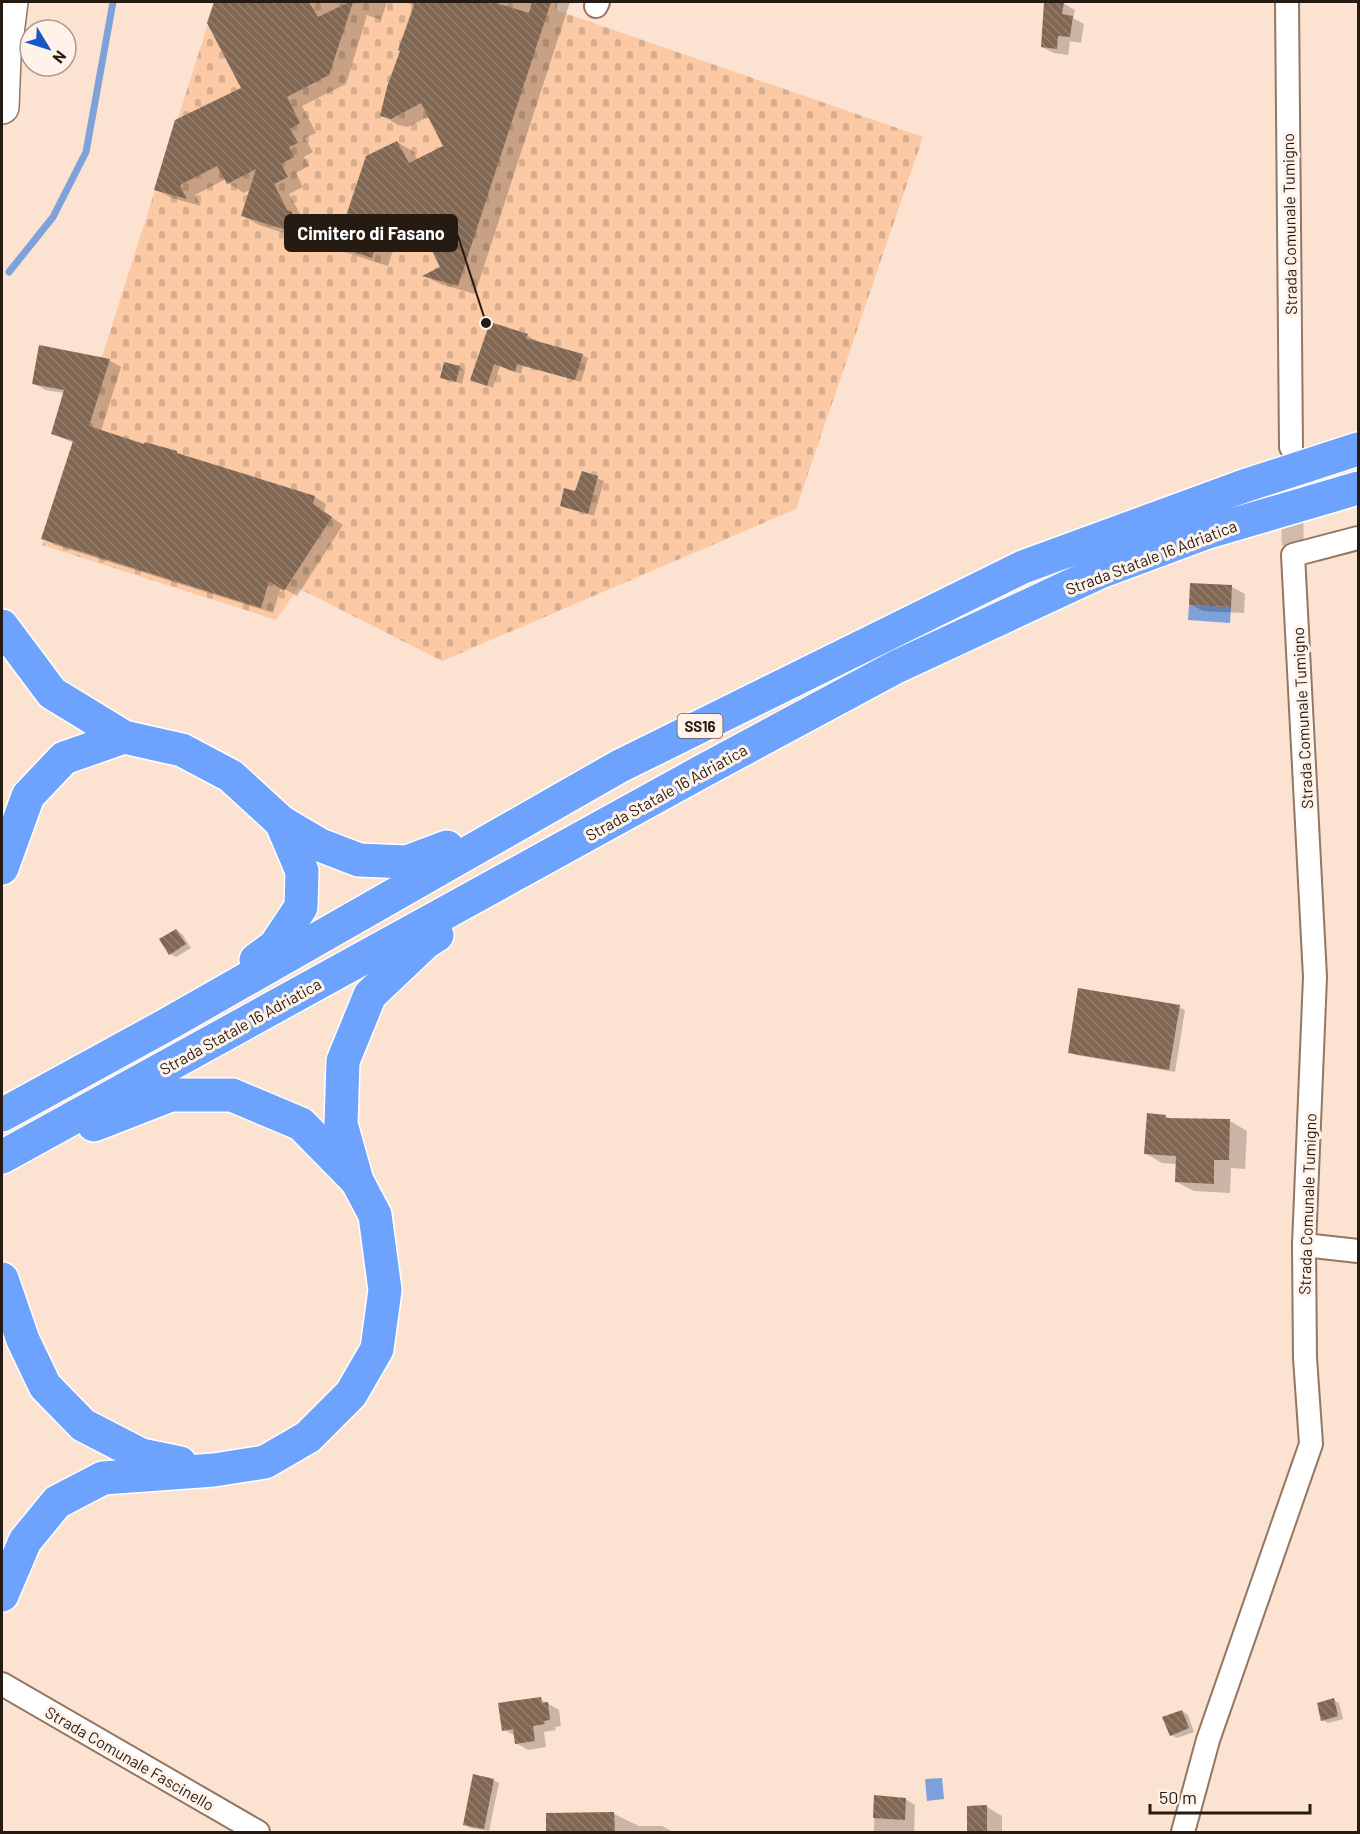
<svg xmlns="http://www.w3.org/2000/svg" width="1360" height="1834" viewBox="0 0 1360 1834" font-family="Barlow,sans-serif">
<defs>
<pattern id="cemetery-stones" width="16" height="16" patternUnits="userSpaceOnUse" patternTransform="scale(1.5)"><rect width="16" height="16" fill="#fbcaa5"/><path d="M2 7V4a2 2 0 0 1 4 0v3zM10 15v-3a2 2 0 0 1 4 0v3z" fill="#d7ad8d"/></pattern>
<pattern id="building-back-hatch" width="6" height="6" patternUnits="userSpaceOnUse" patternTransform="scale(1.5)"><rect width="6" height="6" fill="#816651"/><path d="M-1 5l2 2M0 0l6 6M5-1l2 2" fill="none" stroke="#938070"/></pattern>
</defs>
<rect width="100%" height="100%" fill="#fce2d0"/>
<path fill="url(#cemetery-stones)" d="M 215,2 L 558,2 L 556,10 L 923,137 L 796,509 L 442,661 L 298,588 L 276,620 L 42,545 Z"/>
<g fill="#7ea1da">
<path d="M 1189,605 L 1231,607 L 1230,623 L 1188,620 Z"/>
<path d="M 942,1778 L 944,1799 L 927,1801 L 925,1779 Z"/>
</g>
<g fill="#0003">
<path d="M 215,2 L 387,2 L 381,20 L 367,15 L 346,84 L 302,106 L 316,133 L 305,138 L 313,152 L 304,157 L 309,166 L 296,173 L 303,187 L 289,194 L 303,219 L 308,223 L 303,239 L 287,234 L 294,212 L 291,212 L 284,233 L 259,225 L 243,216 L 251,189 L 244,193 L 228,183 L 226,179 L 195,195 L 201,206 L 172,198 L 155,189 L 243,88 L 208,23 Z"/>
<path d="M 406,2 L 570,2 L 475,294 L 440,284 L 425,276 L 442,268 L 430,244 L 423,248 L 414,242 L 392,253 L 388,266 L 344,252 L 328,242 L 343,230 L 397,142 L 414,152 L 418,161 L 445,147 L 430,116 L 408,127 L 398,125 L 382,115 L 415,6 Z"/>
<path d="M 1046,2 L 1063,3 L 1075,10 L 1073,18 L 1084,24 L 1081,43 L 1070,41 L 1068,55 L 1054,53 L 1042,47 Z"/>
<path d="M 527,335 L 533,339 L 532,342 L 582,355 L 588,358 L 581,382 L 523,366 L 521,374 L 500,366 L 493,388 L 472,380 Z"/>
<path d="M 109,360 L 121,367 L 101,431 L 145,446 L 177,453 L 184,457 L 315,497 L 326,504 L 324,512 L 343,525 L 297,596 L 281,587 L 273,613 L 55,545 L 43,538 L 74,443 L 53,434 L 64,393 L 45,390 L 33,383 Z"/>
<path d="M 460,367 L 465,371 L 462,384 L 441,377 Z"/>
<path d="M 583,473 L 604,481 L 594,516 L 561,506 L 576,492 Z"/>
<path d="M 1191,585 L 1232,587 L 1245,594 L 1244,613 L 1203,611 L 1190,604 Z"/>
<path d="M 176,930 L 182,934 L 191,948 L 176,957 L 170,954 Z"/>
<path d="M 1179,1007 L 1185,1010 L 1175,1072 L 1076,1055 L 1070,1052 Z"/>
<path d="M 1165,1116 L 1171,1119 L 1230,1121 L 1247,1131 L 1245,1169 L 1231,1168 L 1230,1193 L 1194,1191 L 1177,1182 L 1177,1164 L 1162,1163 L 1145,1153 Z"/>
<path d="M 540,1699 L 559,1710 L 561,1726 L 555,1727 L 556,1730 L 544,1732 L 546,1747 L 528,1750 L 516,1743 L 516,1736 L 504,1730 Z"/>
<path d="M 1333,1700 L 1339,1703 L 1343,1719 L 1328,1723 L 1322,1720 Z"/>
<path d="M 1182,1711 L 1188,1715 L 1194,1732 L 1177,1738 L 1171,1735 Z"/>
<path d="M 493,1780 L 499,1783 L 489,1831 L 470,1828 L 464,1824 Z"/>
<path d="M 875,1797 L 905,1799 L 915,1805 L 914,1832 L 874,1832 Z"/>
<path d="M 987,1807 L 1002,1816 L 1002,1832 L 969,1832 Z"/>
<path d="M 614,1814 L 639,1826 L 662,1826 L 673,1832 L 547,1832 Z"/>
</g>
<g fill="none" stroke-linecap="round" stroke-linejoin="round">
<path stroke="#7ea1da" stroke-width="7" d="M 9,272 L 53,217 L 86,152 L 113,2"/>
</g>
<g fill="url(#building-back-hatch)">
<path d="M 214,2 L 309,2 L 318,17 L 349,2 L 353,2 L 329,75 L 287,97 L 300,123 L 290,129 L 298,143 L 289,147 L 294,157 L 281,164 L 288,177 L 274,184 L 287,210 L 293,212 L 287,230 L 241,216 L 256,169 L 227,184 L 217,166 L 180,185 L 187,199 L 154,190 L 175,120 L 241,88 L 207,23 Z"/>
<path d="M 415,2 L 493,2 L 529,13 L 532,2 L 551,2 L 458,286 L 422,276 L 440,267 L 422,231 L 406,239 L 402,231 L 376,244 L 372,258 L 326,243 L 332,225 L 342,228 L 366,156 L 397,141 L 409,163 L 443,146 L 421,103 L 391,119 L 380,116 L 387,87 L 400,51 L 398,50 Z"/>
<path d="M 1044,2 L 1064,2 L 1062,14 L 1073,16 L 1070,37 L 1058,36 L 1057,49 L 1041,47 Z"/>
<path d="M 490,322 L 528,334 L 526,338 L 583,354 L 575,380 L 517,364 L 515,372 L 494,364 L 487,386 L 470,380 Z"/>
<path d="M 39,345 L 110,359 L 89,426 L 144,444 L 145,442 L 177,451 L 177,453 L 315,496 L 313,504 L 332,517 L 284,591 L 269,581 L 261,608 L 41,539 L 73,441 L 51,434 L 64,390 L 32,384 Z"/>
<path d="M 444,362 L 460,366 L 456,382 L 440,378 Z"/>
<path d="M 582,471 L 598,476 L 588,514 L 560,506 L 564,488 L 575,491 Z"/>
<path d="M 1190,583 L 1232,585 L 1231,607 L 1189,605 Z"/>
<path d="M 176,929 L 186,944 L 169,955 L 159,939 Z"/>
<path d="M 1078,988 L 1180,1005 L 1169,1070 L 1068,1053 Z"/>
<path d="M 1147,1113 L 1166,1115 L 1165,1118 L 1230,1119 L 1229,1160 L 1214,1160 L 1214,1184 L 1175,1182 L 1176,1156 L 1144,1154 Z"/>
<path d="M 541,1697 L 542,1703 L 548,1702 L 550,1720 L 544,1721 L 545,1724 L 533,1726 L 535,1741 L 515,1744 L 513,1729 L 502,1731 L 498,1703 Z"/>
<path d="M 1334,1698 L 1338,1716 L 1321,1721 L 1317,1703 Z"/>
<path d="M 1182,1710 L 1189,1728 L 1170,1736 L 1162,1717 Z"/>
<path d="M 473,1774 L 494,1779 L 484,1829 L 463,1825 Z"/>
<path d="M 874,1795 L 906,1798 L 905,1820 L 873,1818 Z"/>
<path d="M 987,1805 L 987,1833 L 967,1833 L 967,1806 Z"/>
<path d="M 614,1812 L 615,1833 L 546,1833 L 546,1813 Z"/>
</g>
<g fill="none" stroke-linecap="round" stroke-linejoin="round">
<path stroke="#d1baaa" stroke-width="22" stroke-dasharray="22 11" stroke-linecap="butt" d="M 1291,457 L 1293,555"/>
<defs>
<g id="street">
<path d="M 1287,2 L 1291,447"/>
<path d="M 596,6 L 598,2"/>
<path d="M 1304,1245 L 1358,1251"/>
<path d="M 2,1684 L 258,1832"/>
<path d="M 1183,1832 L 1208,1740 L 1311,1444 L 1305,1358 L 1304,1245 L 1315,977 L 1293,555 L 1358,538"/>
</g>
<path id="secondary" d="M 2,107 L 4,57 L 11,2"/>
<g id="highway">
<path d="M 2,626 L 52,693 L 124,737 L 182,750 L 231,776 L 281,822 L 320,845 L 359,860 L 407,862 L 447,847"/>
<path d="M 2,868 L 28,796 L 64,758 L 124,737"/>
<path d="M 256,960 L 275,946 L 301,907 L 302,871 L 281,822"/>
<path d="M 2,1115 L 168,1024 L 620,766 L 1023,567 L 1244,486 L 1358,449"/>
<path d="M 94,1125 L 171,1095 L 232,1095 L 301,1124 L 356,1180"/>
<path d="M 2,1157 L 699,773 L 896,667 L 1100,572 L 1205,533 L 1358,488"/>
<path d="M 2,1279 L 23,1340 L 45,1386 L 83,1425 L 141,1455 L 180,1463"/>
<path d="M 2,1595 L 25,1541 L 57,1502 L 103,1478 L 214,1470 L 265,1462 L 308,1437 L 351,1394 L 377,1349 L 385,1290 L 375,1215 L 357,1181 L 341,1124 L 343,1061 L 370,995 L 426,942 L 437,935"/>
</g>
</defs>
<use href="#street" stroke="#937762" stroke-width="26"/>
<use href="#secondary" stroke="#937762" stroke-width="36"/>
<use href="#highway" stroke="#fff" stroke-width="36"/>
<use href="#street" stroke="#fff" stroke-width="22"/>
<use href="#secondary" stroke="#fff" stroke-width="33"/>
<use href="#highway" stroke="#6da2fd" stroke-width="33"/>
</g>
<g text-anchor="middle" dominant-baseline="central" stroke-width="6" stroke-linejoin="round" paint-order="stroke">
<rect fill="#fff2e9" stroke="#675c53" stroke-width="1.5" x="677.5" y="714" width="45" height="24" rx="4.5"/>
<g font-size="15" font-weight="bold" fill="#261b13">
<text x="700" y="726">SS16</text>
</g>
<g font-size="16" fill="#261b13" stroke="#fff2e9">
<text transform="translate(1289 224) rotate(-91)">Strada Comunale Tumigno</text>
<text transform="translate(1151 557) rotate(-21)">Strada Statale 16 Adriatica</text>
<text transform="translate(1302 718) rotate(-93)">Strada Comunale Tumigno</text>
<text transform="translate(666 792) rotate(-29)">Strada Statale 16 Adriatica</text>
<text transform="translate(240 1026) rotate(-29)">Strada Statale 16 Adriatica</text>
<text transform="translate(1307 1204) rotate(-88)">Strada Comunale Tumigno</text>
<text transform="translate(130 1758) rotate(30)">Strada Comunale Fascinello</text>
</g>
</g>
<path fill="none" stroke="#261b13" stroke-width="2" d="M486 323L457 233"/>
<circle fill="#261b13" stroke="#fff2e9" stroke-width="2" cx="486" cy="323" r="6"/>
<rect fill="#261b13" stroke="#261b13" stroke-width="2" x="285" y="215" width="172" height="36" rx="6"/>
<g font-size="18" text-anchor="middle" font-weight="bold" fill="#fff">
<text x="371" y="240">Cimitero di Fasano</text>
</g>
<rect width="1360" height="1834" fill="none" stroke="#261b13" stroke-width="6"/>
<g transform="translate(48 48) rotate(128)"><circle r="28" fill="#fff2e9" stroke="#a89c93" stroke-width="1.5"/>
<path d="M0-4.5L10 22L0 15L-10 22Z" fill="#1858c3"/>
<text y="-9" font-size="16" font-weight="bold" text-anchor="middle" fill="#261b13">N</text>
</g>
<path d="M1150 1804v9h160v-9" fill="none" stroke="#261b13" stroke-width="3"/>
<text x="1159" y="1804" font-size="18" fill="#261b13" stroke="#fff2e9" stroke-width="4.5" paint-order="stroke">50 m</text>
</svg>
